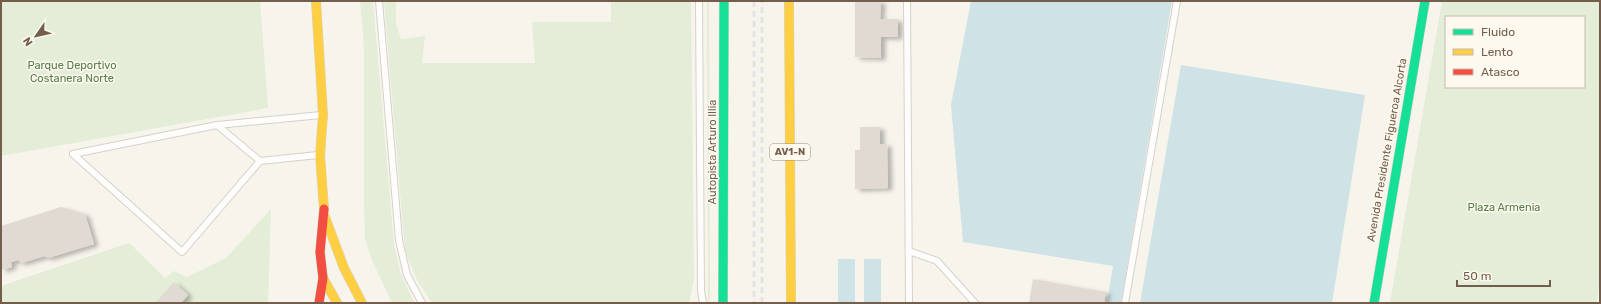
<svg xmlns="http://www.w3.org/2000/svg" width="1601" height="304" viewBox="0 0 1601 304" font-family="Rubik,sans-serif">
<defs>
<filter id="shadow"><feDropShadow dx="4.5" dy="2.5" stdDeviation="2" flood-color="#0004"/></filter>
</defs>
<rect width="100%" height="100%" fill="#f7f4ec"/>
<g fill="#e3edd8" fill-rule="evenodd">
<path d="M 1,1 L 260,1 L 268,108 L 1,156 Z"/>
<path d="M 360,1 L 373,1 L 394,245 L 401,275 L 415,303 L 392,303 L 371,258 L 365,238 L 364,207 L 364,46 Z"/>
<path d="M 384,1 L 396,1 L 396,24 L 401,39 L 425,36 L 422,63 L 535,63 L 532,22 L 611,22 L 611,1 L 691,1 L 694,279 L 689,303 L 432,303 L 418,282 L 405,251 Z"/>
<path d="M 707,1 L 709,1 L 710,303 L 708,303 Z"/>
<path d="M 1442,1 L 1600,1 L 1600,278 L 1597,303 L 1390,303 ZM 1446,17 L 1584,17 L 1584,87 L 1446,87 Z"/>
<path d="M 271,209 L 268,303 L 1,303 L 1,286 L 129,243 L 165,278 L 174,271 L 187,277 L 226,258 Z"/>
</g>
<g fill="#cfe2e6">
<path d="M 971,1 L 1172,1 L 1121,303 L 1107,303 L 1113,266 L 963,242 L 951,105 Z"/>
<path d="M 1181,65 L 1365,95 L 1332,303 L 1140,303 Z"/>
<rect x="838" y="259" width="17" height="44"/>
<rect x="864" y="259" width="17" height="44"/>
</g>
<g fill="#e0dad2" filter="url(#shadow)">
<path d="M 855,1 L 881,1 L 880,19 L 898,19 L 898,37 L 881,37 L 881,58 L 855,57 Z"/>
<path d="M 860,127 L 880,127 L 880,144 L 887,144 L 888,188 L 855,189 L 855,150 L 860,150 Z"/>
<path d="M 61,207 L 85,214 L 94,244 L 48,258 L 45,256 L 21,263 L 19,260 L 11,262 L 12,267 L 1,270 L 1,226 Z"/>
<path d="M 1033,279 L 1106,292 L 1104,303 L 1029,303 Z"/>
<path d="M 174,282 L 188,295 L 181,303 L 155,303 Z"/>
</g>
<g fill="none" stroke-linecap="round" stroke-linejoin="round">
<defs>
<g id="lane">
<path d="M 379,1 L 399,240 L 407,275 L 422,303"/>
<path d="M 699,1 L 701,291 L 703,303"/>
<path d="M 907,1 L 909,303"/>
<path d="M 217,125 L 260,161"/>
<path d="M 73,154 L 182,252 L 260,161 L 318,155"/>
<path d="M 73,154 L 217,125 L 321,115"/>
<path d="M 909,251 L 937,261 L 975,303"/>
<path d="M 1125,303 L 1177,1"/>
</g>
<g id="fast">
<path d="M 723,303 L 724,1"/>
<path d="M 1374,303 L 1425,1"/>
</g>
<g id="slow">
<path d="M 316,1 L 323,115 L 320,155 L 324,209"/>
<path d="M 789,1 L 791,303"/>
<path d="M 325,217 L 344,268 L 362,303"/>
<path d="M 323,278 L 337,303"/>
</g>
<path id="jam" d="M 319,303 L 323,278 L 320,252 L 324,209"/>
</defs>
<use href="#lane" stroke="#d6d1ca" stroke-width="8"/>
<use href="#fast" stroke="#d7d1ca" stroke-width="10"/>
<use href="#slow" stroke="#d7d1ca" stroke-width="10"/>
<use href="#jam" stroke="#d7d1ca" stroke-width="10"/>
<use href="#lane" stroke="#fefdfc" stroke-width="6"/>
<use href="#fast" stroke="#16e098" stroke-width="9"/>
<use href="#slow" stroke="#ffcf43" stroke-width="9"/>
<use href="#jam" stroke="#f24e42" stroke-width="9"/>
<g stroke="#e5e3e4" stroke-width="3" stroke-dasharray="6 4" stroke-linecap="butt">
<path d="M 754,1 L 754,303"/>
<path d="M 762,303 L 762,1"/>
</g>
</g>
<g text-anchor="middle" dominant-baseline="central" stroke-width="3" stroke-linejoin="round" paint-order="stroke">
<rect fill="#fef9ee" stroke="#9d8c7e" stroke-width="1" x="770" y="144" width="40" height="16" rx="3"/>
<g font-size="10" font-weight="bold" fill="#735e4e">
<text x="790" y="152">AV1-N</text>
</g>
<g font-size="11" fill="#547d4a" stroke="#fef9ee">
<text x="72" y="65">Parque Deportivo<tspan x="72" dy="13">Costanera Norte</tspan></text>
<text x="1504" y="207">Plaza Armenia</text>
</g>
<g font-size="11" fill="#735e4e" stroke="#fef9ee">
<text transform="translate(1387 150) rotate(-80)">Avenida Presidente Figueroa Alcorta</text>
<text transform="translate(712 152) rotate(-90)">Autopista Arturo Illia</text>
</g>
</g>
<rect width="1601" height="304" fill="none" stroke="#735e4e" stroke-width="4"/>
<rect x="1445" y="16" width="140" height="72" fill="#fef9ee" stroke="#c6bbae"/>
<rect x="1453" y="29" width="20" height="6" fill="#16e098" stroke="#c6bbae"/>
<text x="1481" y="36" font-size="12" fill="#735e4e">Fluido</text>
<rect x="1453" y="49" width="20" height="6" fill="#ffcf43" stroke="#c6bbae"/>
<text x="1481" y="56" font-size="12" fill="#735e4e">Lento</text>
<rect x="1453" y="69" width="20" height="6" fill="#f24e42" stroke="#c6bbae"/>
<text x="1481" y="76" font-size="12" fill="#735e4e">Atasco</text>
<g transform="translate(36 36) rotate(236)" stroke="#fef9ee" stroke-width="3" paint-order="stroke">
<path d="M0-3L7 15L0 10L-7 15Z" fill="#735e4e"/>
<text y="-6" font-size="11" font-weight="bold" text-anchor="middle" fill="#735e4e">N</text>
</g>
<path d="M1457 280v6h93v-6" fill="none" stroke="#735e4e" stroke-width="2"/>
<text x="1463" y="280" font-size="12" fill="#735e4e" stroke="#fef9ee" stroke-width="3" paint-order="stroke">50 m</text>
</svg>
